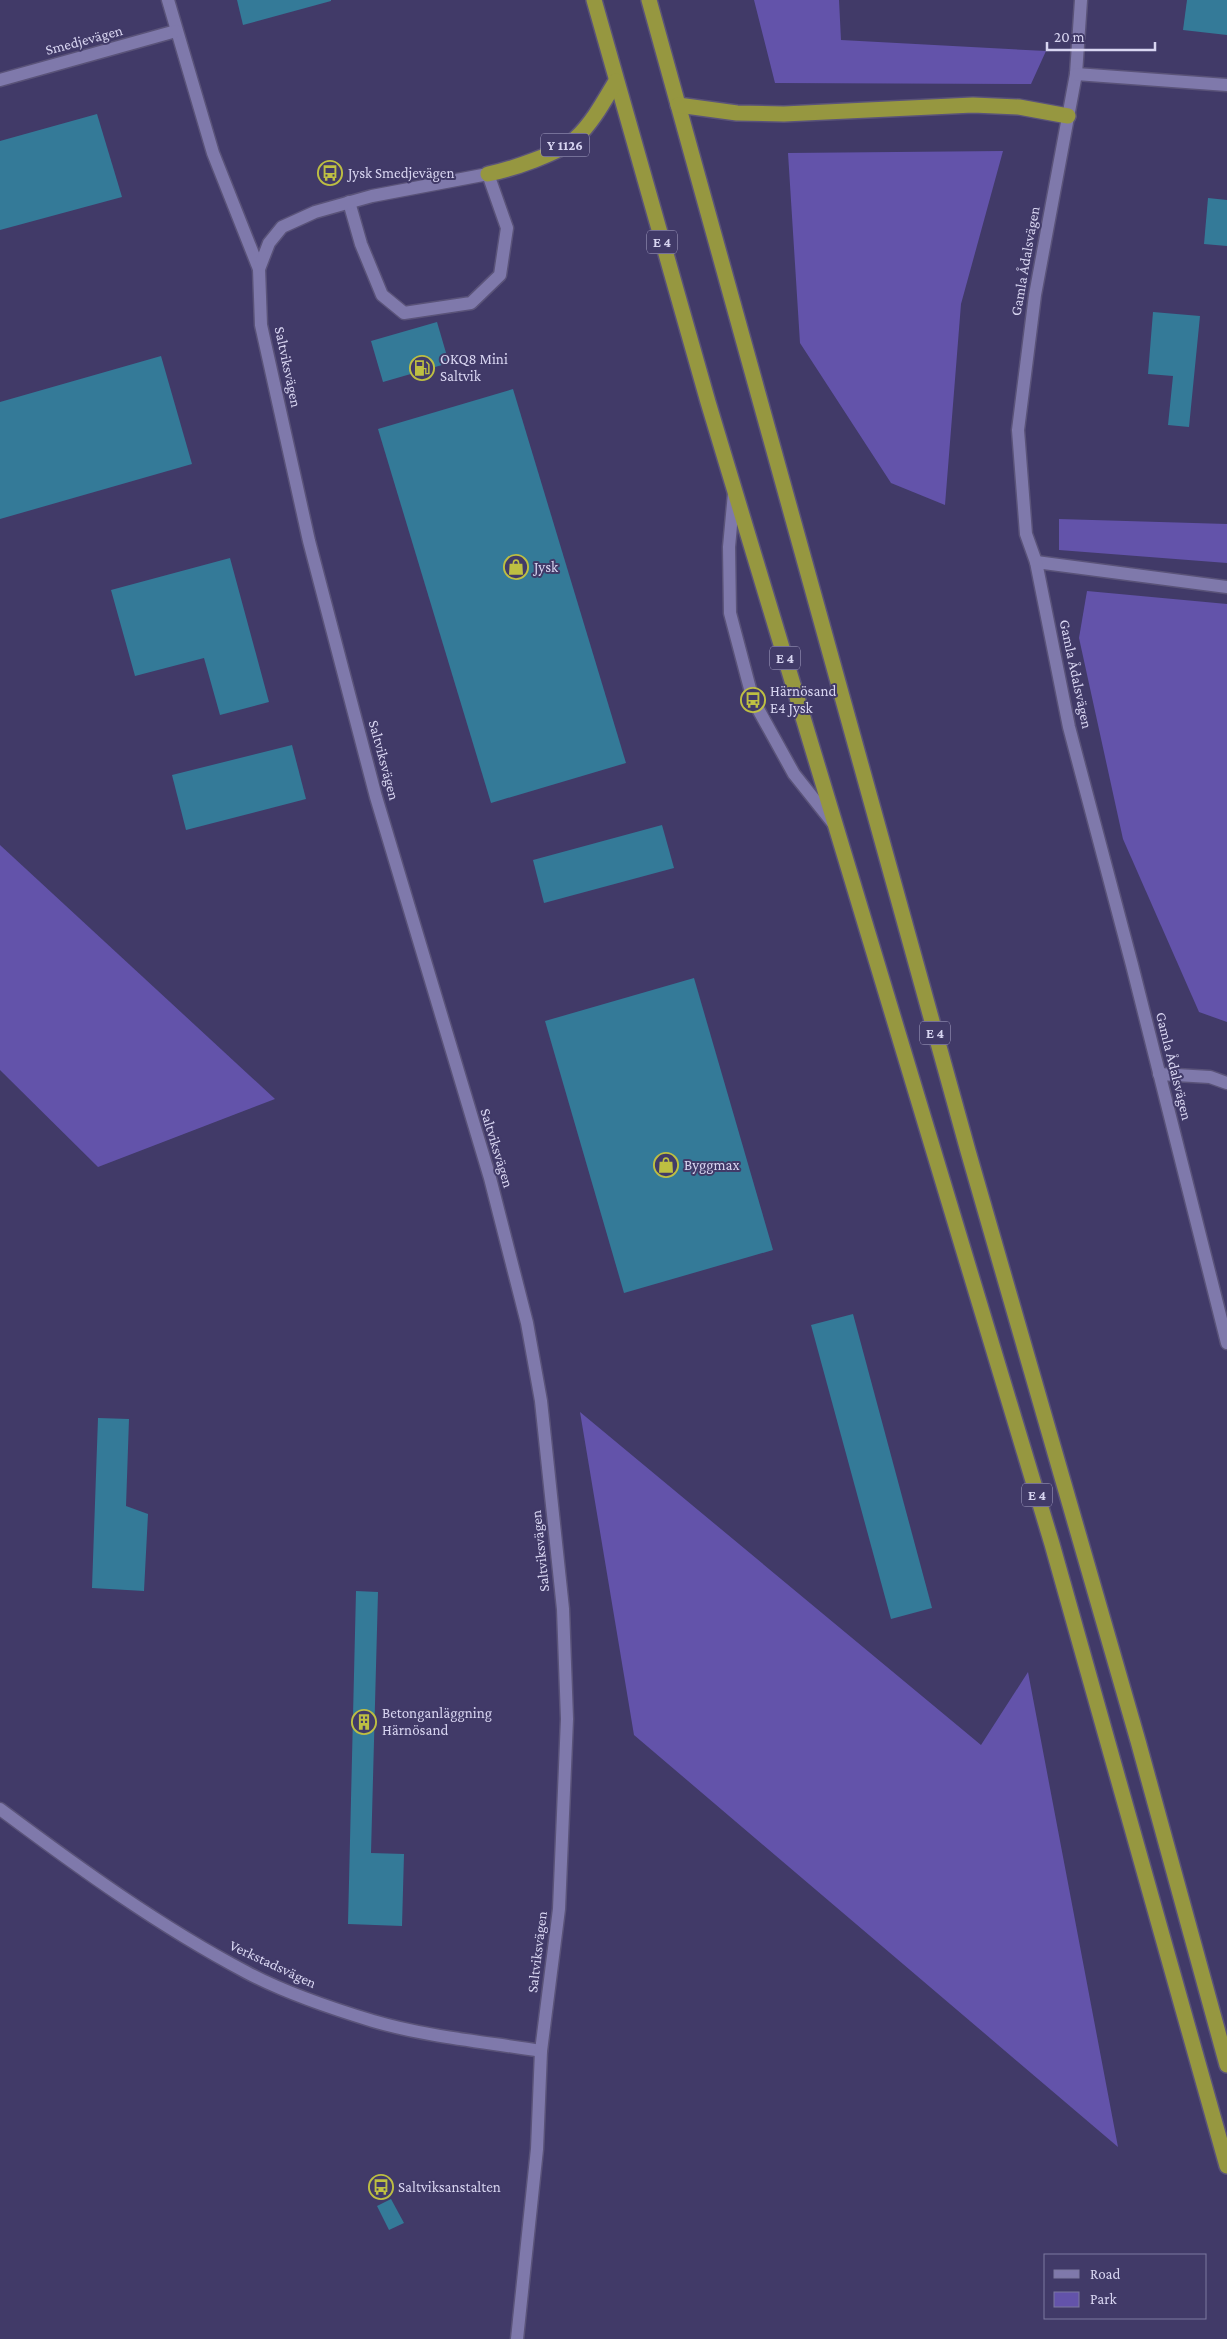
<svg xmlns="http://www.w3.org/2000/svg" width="1227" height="2339" viewBox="0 0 1227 2339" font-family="'Crimson Pro',serif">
<rect width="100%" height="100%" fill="#413a68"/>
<g fill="#6353aa">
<path d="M 754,0 L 839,0 L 841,40 L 1046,51 L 1031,84 L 775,83 Z"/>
<path d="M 1003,151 L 961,304 L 945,505 L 891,483 L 800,343 L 788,153 Z"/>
<path d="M 1059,519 L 1227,524 L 1227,563 L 1059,550 Z"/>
<path d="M 1087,591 L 1227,604 L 1227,1022 L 1199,1012 L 1123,839 L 1079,638 Z"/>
<path d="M 0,845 L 275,1099 L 98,1167 L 0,1070 Z"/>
<path d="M 580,1412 L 981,1745 L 1028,1672 L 1118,2147 L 634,1735 Z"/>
</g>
<g fill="#347a98">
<path d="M 237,0 L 331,0 L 331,1 L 243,25 Z"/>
<path d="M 1187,0 L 1227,0 L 1227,35 L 1183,30 Z"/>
<path d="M 97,114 L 122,197 L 0,230 L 0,141 Z"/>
<path d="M 1208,198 L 1227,200 L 1227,246 L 1204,244 Z"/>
<path d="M 1153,312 L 1200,316 L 1189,427 L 1168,425 L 1173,376 L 1148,374 Z"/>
<path d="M 437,322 L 449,363 L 383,382 L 371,341 Z"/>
<path d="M 161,356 L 192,464 L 0,519 L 0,402 Z"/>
<path d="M 513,389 L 626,763 L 491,803 L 378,429 Z"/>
<path d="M 230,558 L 269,702 L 220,715 L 204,658 L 135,676 L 111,590 Z"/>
<path d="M 292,745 L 306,799 L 186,830 L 172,775 Z"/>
<path d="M 662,825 L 674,868 L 544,903 L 533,860 Z"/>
<path d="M 694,978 L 773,1250 L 624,1293 L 545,1021 Z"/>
<path d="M 853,1314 L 932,1608 L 891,1619 L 811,1325 Z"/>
<path d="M 98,1418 L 129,1419 L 126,1506 L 148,1514 L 144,1591 L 92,1588 Z"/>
<path d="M 356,1591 L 378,1592 L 371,1853 L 404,1854 L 402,1926 L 348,1924 Z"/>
<path d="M 391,2199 L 404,2223 L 389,2230 L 377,2206 Z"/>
</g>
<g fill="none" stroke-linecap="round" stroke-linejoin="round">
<defs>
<g id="lane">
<path d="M 349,202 L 361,244 L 382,295 L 404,313 L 471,303 L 500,275 L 507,228 L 488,174"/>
<path d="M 734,493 L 729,547 L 730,613 L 753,700 L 794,774 L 833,823"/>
<path d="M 1036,562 L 1227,587"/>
<path d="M 1159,1074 L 1210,1077 L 1227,1083"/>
</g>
<g id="street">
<path d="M 168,0 L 213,153 L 259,269"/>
<path d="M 1081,0 L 1076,74 L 1035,295 L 1018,430 L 1026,534 L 1036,562 L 1069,727 L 1132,965 L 1227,1343"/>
<path d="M 1076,74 L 1227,85"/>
<path d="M 0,80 L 176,31"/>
<path d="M 0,1809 C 79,1868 159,1926 246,1972 C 285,1993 330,2008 373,2021 C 427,2037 486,2042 541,2051"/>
</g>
<path id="secondary" d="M 488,174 L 372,196 L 315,212 L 282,227 L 269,243 L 259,269 L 261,325 L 309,541 L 376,797 L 490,1178 L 527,1323 L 541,1401 L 563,1609 L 567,1719 L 559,1909 L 541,2051 L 537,2149 L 517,2339"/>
<g id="highway">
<path d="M 594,0 L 708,402 L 1052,1544 L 1227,2166"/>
<path d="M 649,0 L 968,1151 L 1138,1741 L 1227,2065"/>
<path d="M 678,105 L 737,113 L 784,114 L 973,105 L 1019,107 L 1068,116"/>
<path d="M 488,174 C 509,170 561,153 576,138 C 593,122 604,101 616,81"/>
</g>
</defs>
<use href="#lane" stroke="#5a5379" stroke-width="15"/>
<use href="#street" stroke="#5a5379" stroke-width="15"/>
<use href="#secondary" stroke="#5a5379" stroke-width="15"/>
<use href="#highway" stroke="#5a5379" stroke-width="18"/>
<use href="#lane" stroke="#7f79ab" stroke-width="12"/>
<use href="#street" stroke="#7f79ab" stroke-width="12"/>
<use href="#secondary" stroke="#7f79ab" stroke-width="12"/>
<use href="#highway" stroke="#969740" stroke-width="15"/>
</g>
<defs>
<symbol id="bus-ring" viewBox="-11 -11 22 22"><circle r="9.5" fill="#413a68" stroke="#bebf42" stroke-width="1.5"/><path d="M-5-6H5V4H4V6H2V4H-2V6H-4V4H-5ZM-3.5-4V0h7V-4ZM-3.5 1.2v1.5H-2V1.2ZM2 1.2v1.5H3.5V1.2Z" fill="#bebf42"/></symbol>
<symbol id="fuel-ring" viewBox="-11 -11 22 22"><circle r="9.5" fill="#413a68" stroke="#bebf42" stroke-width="1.5"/><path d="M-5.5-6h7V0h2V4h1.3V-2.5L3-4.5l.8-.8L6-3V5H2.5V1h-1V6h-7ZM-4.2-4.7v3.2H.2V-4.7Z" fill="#bebf42"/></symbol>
<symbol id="shop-ring" viewBox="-11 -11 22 22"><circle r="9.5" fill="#413a68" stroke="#bebf42" stroke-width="1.5"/><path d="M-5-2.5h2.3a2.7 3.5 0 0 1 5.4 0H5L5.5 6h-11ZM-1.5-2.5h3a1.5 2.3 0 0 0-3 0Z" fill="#bebf42"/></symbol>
<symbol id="building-ring" viewBox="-11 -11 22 22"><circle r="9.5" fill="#413a68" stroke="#bebf42" stroke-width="1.5"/><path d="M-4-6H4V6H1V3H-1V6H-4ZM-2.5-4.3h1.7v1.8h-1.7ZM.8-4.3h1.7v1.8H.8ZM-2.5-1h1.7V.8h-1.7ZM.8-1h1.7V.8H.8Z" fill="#bebf42"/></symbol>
</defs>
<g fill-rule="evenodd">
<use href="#bus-ring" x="316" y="159" width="28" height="28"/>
<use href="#fuel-ring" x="408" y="354" width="28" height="28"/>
<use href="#shop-ring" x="502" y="553" width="28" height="28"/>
<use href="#bus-ring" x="739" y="686" width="28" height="28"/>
<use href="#shop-ring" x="652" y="1151" width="28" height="28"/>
<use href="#building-ring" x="350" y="1708" width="28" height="28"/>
<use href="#bus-ring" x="367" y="2173" width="28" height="28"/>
</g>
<g text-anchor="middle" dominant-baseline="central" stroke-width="4" stroke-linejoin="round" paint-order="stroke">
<g fill="#413a68" stroke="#aba6c8" stroke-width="1">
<rect x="541" y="133.5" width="48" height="23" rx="4"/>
<rect x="647" y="230.5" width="30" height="23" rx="4"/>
<rect x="770" y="646.5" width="30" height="23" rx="4"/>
<rect x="920" y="1021.5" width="30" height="23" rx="4"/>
<rect x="1022" y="1483.5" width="30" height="23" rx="4"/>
</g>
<g font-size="14" font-weight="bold" fill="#d8d5f1">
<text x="565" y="145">Y 1126</text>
<text x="662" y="242">E 4</text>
<text x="785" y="658">E 4</text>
<text x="935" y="1033">E 4</text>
<text x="1037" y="1495">E 4</text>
</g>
<g font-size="15" fill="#d8d5f1" stroke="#413a68">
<text transform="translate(84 40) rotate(-15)">Smedjevägen</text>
<text transform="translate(1025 261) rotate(-80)">Gamla Ådalsvägen</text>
<text transform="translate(288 367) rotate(78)">Saltviksvägen</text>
<text transform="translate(1076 674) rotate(78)">Gamla Ådalsvägen</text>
<text transform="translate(384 760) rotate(75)">Saltviksvägen</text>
<text transform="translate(1174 1066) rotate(76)">Gamla Ådalsvägen</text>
<text transform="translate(497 1148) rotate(73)">Saltviksvägen</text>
<text transform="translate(540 1551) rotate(-96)">Saltviksvägen</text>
<text transform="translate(537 1952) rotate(-83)">Saltviksvägen</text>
<text transform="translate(273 1964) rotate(25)">Verkstadsvägen</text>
</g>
<g font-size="15" fill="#d8d5f1" stroke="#413a68" text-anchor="start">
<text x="348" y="173">Jysk Smedjevägen</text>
<text x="440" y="359">OKQ8 Mini<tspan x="440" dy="17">Saltvik</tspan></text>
<text x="534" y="567">Jysk</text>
<text x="770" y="691">Härnösand<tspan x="770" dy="17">E4 Jysk</tspan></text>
<text x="684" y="1165">Byggmax</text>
<text x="382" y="1713">Betonganläggning<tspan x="382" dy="17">Härnösand</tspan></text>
<text x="398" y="2187">Saltviksanstalten</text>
</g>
</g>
<rect x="1044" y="2254" width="162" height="65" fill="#413a68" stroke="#7d789f"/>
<rect x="1054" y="2270" width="25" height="8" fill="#7f79ab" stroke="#7d789f"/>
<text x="1090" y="2279" font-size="15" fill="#d8d5f1">Road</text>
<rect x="1054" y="2292" width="25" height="15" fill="#6353aa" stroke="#7d789f"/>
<text x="1090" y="2304" font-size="15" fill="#d8d5f1">Park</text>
<path d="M1047 42v8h108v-8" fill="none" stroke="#d8d5f1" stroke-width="2.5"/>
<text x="1054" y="42" font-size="15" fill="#d8d5f1" stroke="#413a68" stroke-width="4" paint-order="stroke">20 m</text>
</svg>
